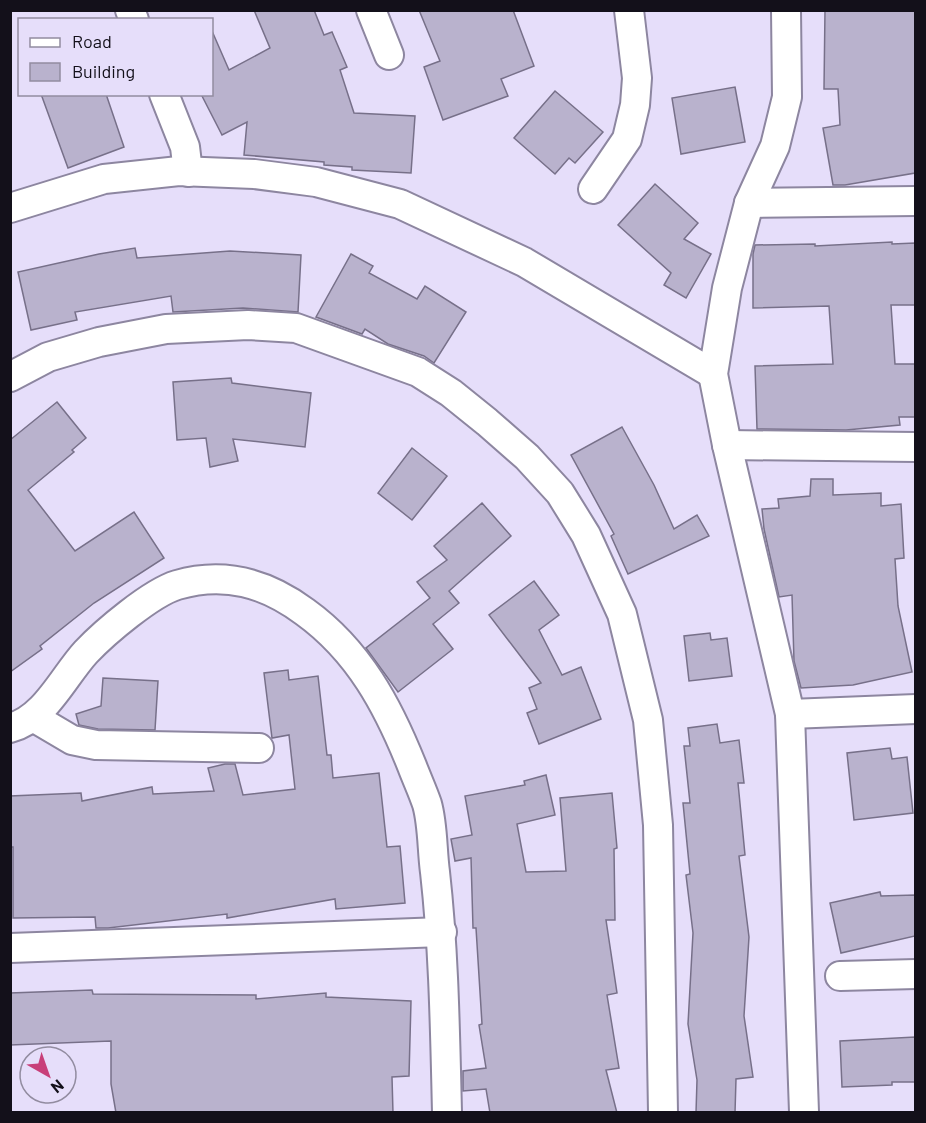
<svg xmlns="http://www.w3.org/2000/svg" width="926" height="1123" viewBox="0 0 926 1123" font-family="Barlow,sans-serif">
<rect width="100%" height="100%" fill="#e6defa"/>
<g fill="#b9b2cd" stroke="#777089" stroke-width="1.5">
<path d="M 254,10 L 314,10 L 324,35 L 332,32 L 347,67 L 340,70 L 354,113 L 415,116 L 411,173 L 352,170 L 352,167 L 324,165 L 324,162 L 244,155 L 247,122 L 222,135 L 201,94 L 212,94 L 212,31 L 229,70 L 270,48 Z"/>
<path d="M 419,10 L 513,10 L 534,66 L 501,79 L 508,96 L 443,120 L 424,67 L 440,61 Z"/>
<path d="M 825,10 L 915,10 L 915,173 L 845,185 L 833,185 L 823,128 L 840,125 L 838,89 L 824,89 Z"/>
<path d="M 735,87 L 745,142 L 681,154 L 672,98 Z"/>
<path d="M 555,91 L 603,132 L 575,163 L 569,158 L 555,174 L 514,138 Z"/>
<path d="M 41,94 L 106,94 L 124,147 L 68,168 Z"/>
<path d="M 655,184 L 698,223 L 684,239 L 711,254 L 686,298 L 664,285 L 671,273 L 618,225 Z"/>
<path d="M 892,242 L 892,244 L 915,243 L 915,305 L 891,305 L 895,364 L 915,364 L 915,417 L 899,417 L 900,425 L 846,430 L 757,429 L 755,366 L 833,364 L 829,306 L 753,308 L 753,254 L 755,245 L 815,244 L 815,246 Z"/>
<path d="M 135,248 L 137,258 L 230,251 L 301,255 L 298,312 L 243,308 L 173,312 L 171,296 L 75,312 L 77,320 L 31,330 L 18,272 L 99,254 Z"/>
<path d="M 351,254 L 373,266 L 369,273 L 417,299 L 425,286 L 466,312 L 434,363 L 424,356 L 388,344 L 365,329 L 362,334 L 316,317 Z"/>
<path d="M 231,378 L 232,383 L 311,393 L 305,447 L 233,439 L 238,461 L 210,467 L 206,438 L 177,440 L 173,382 Z"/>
<path d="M 57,402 L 86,438 L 72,450 L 74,452 L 28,490 L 75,551 L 134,512 L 164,558 L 94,603 L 40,646 L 42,649 L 10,672 L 10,440 Z"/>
<path d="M 622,427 L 654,485 L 674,529 L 697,515 L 709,536 L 628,574 L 611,536 L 614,534 L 571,455 Z"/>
<path d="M 412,448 L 447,476 L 412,520 L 378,493 Z"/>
<path d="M 811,479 L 833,479 L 833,495 L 881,493 L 881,506 L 901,504 L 904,558 L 895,559 L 898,606 L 912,672 L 853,685 L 801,688 L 794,661 L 792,595 L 779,597 L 764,529 L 762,509 L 779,508 L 778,499 L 810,496 Z"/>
<path d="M 482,503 L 511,536 L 449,591 L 459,603 L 433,624 L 453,649 L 398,692 L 366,648 L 430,598 L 417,582 L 447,560 L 434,546 Z"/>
<path d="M 534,581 L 559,615 L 539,630 L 562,675 L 581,667 L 601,719 L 539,744 L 527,713 L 537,709 L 529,688 L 541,683 L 489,615 Z"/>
<path d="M 710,633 L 711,640 L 727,638 L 732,676 L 689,681 L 684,636 Z"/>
<path d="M 288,670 L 289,680 L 318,676 L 327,755 L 331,755 L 333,778 L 379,773 L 387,847 L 400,846 L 405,903 L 336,909 L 335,899 L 227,918 L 227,914 L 108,928 L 96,928 L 95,917 L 13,918 L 13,847 L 11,847 L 10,796 L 81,793 L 82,801 L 152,787 L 153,794 L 214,791 L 208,768 L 225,764 L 235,764 L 243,795 L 295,789 L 289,735 L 272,738 L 264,673 Z"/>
<path d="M 103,678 L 158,681 L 155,730 L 98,729 L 79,725 L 76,714 L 101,706 Z"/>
<path d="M 717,724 L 720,743 L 739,740 L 744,783 L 738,783 L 745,855 L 739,856 L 749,937 L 744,1016 L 753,1077 L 736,1079 L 735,1113 L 696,1113 L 697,1080 L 688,1024 L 693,933 L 686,875 L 690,874 L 683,803 L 690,803 L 684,746 L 690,746 L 688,728 Z"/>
<path d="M 890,748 L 892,759 L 907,757 L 913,813 L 854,820 L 847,753 Z"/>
<path d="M 546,775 L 555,815 L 517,824 L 526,872 L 566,871 L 560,798 L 612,793 L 617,848 L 614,849 L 615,920 L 606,920 L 617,993 L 607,995 L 619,1068 L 606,1070 L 617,1113 L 490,1113 L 486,1089 L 463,1091 L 463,1071 L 486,1068 L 479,1025 L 482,1024 L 476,928 L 473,928 L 471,858 L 455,861 L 451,839 L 472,835 L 465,796 L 525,785 L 524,781 Z"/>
<path d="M 880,892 L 881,896 L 915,895 L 915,936 L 841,953 L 830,903 Z"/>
<path d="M 92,990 L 93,994 L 256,995 L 256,999 L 326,993 L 326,997 L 411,1001 L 409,1076 L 392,1077 L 393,1113 L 116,1113 L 111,1084 L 111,1041 L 10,1045 L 10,993 Z"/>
<path d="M 915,1037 L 915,1082 L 892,1082 L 892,1085 L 842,1087 L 840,1041 Z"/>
</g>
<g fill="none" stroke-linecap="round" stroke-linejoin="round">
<defs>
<g id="minor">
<path d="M 130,10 L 134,20"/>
<path d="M 371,10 L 389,55"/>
<path d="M 786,10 L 787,97 L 775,146 L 749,203 L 727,288 L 713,374 L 727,445 L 790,714 L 804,1112"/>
<path d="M 164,94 L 185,147 L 188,172"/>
<path d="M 593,189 L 627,139 L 635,105 L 637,78 L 629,10"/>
<path d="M 749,203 L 916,201"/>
<path d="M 10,208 L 104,179 L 179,171 L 254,174 L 316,182 L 400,204 L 524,262 L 713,374"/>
<path d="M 10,377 L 48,357 L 99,342 L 166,329 L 248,325 L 296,328 L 418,372 L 451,393 L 487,422 L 527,457 L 560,493 L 586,535 L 622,614 L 648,720 L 658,825 L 663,1112"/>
<path d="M 727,445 L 916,447"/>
<path d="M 790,714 L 916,709"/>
<path d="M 33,717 L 72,740 L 96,745 L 259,748"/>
<path d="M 10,728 C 45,719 63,677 86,652 C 105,632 151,593 177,585 C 225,571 266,583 305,612 C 359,651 388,706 412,766 C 417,779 423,792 427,804 C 433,825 432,850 435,872 C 444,952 445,1032 447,1112"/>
<path d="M 10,948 L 442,932"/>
<path d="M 840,976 L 916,974"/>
</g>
</defs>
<use href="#minor" stroke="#8d86a0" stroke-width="32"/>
<use href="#minor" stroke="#fff" stroke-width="28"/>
</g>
<rect width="926" height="1123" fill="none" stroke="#13101a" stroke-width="24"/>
<rect x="18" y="18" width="195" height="78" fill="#e6defa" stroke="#928ca0" stroke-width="1.5"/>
<rect x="30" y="38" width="30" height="9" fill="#ffffff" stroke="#928ca0" stroke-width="1.5"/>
<text x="72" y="48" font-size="18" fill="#13101a">Road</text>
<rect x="30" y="63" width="30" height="18" fill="#b9b2cd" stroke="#928ca0" stroke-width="1.5"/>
<text x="72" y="78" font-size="18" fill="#13101a">Building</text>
<g transform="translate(48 1075) rotate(140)"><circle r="28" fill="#e6defa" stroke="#928ca0" stroke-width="1.5"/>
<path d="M0-4.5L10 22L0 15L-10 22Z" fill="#c83f79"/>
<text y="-9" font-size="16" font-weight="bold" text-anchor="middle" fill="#13101a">N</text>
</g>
</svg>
